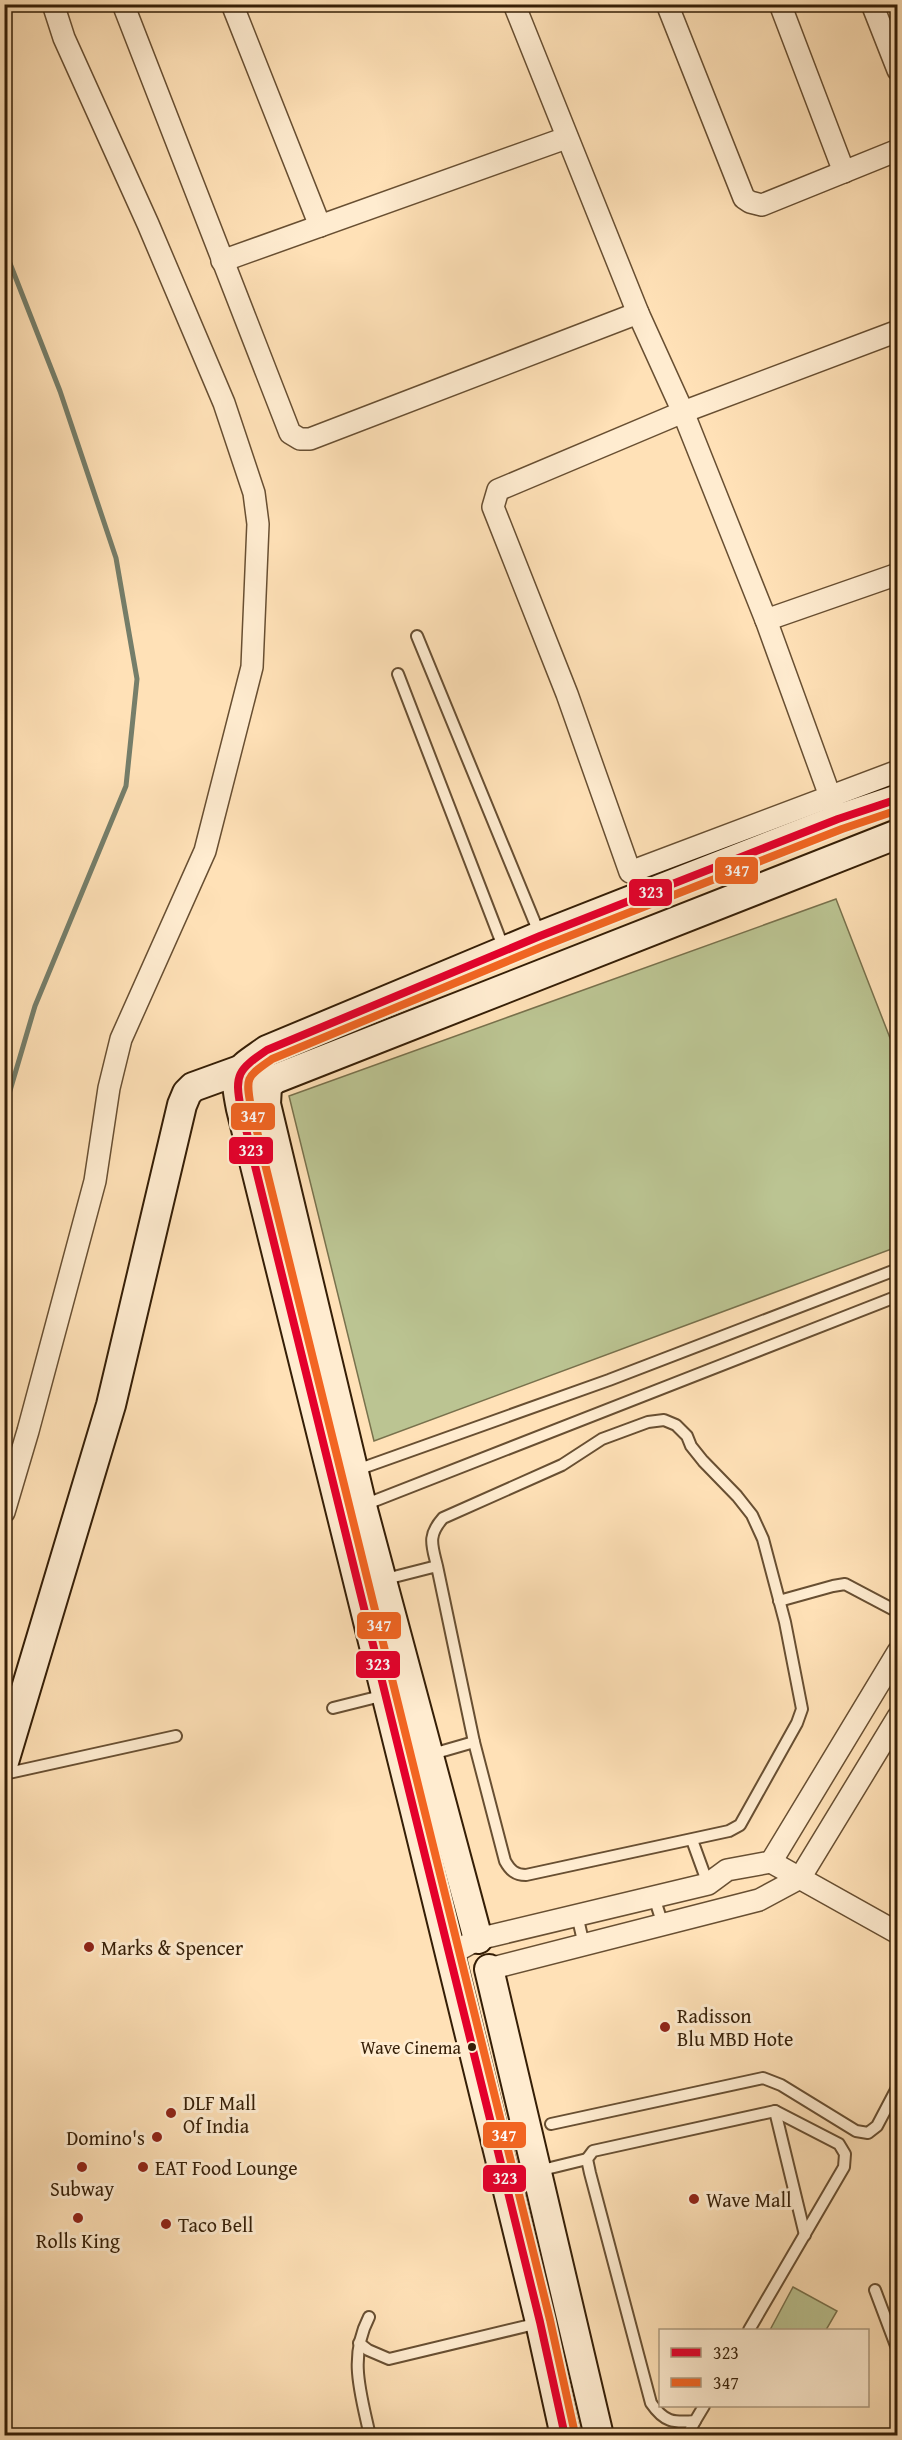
<svg xmlns="http://www.w3.org/2000/svg" width="902" height="2440" viewBox="0 0 902 2440" font-family="'Gentium Book Plus',serif">
<rect width="100%" height="100%" fill="#ffe1b7"/>
<filter id="stains"><feTurbulence type="fractalNoise" baseFrequency=".00333" numOctaves="4"/><feColorMatrix values="0 0 0 0 .2 0 0 0 0 .09 0 0 0 0 .02 0 0 0 .5 -.17"/></filter>
<radialGradient id="worn" r=".72"><stop offset=".6" stop-color="#630" stop-opacity="0"/><stop offset="1" stop-color="#630" stop-opacity=".3"/></radialGradient>
<g fill="#bbc492" stroke="#78714c" stroke-width="1.5">
<path d="M 836,899 L 897,1056 L 897,1247 L 374,1441 L 289,1096 Z"/>
<path d="M 793,2287 L 837,2311 L 826,2330 L 770,2330 Z"/>
</g>
<g fill="none" stroke-linecap="round" stroke-linejoin="round">
<path stroke="#757e6a" stroke-width="5" d="M 4,248 L 60,391 L 116,558 L 137,679 L 126,786 L 35,1006 L 4,1111"/>
<defs>
<g id="lane">
<path d="M 417,636 L 540,935"/>
<path d="M 398,674 L 504,949"/>
<path d="M 354,1471 L 609,1380 L 898,1269"/>
<path d="M 364,1505 L 898,1296"/>
<path d="M 382,1580 L 437,1566 C 432,1545 427,1536 443,1518 L 562,1465 L 602,1439 L 648,1422 L 664,1420 L 676,1425 L 687,1436 L 691,1446 L 703,1461 L 737,1496 L 752,1515 L 763,1539 L 785,1622 L 802,1709 L 797,1723 L 740,1825 L 729,1831 L 526,1875 C 515,1875 510,1870 505,1861 L 474,1742 L 437,1566"/>
<path d="M 779,1601 L 833,1586 L 845,1584 L 898,1612"/>
<path d="M 333,1708 L 385,1695"/>
<path d="M 429,1755 L 474,1742"/>
<path d="M 4,1774 L 176,1736"/>
<path d="M 692,1840 L 708,1884"/>
<path d="M 654,1897 L 663,1925"/>
<path d="M 577,1915 L 584,1945"/>
<path d="M 775,2111 L 805,2235"/>
<path d="M 551,2124 L 763,2078 L 781,2085 L 856,2131 L 868,2133 L 877,2126 L 898,2086"/>
<path d="M 538,2171 L 587,2159"/>
<path d="M 875,2290 L 898,2351"/>
<path d="M 369,2317 C 348,2358 361,2394 370,2436"/>
<path d="M 359,2343 L 368,2350 L 389,2359 L 539,2323"/>
<path d="M 704,2406 L 695,2421 C 673,2423 664,2422 651,2403 L 590,2173 L 587,2159 L 593,2151 L 775,2111 L 839,2144 L 845,2154 L 844,2167 L 749,2330"/>
<path d="M 687,2436 L 695,2421"/>
</g>
<g id="street">
<path d="M 123,4 L 290,433 L 300,439 L 310,439 L 638,313"/>
<path d="M 232,4 L 320,226"/>
<path d="M 514,4 L 638,313 L 683,412 L 766,620 L 835,810"/>
<path d="M 667,4 L 744,198 L 750,202 L 762,205 L 898,150"/>
<path d="M 780,4 L 844,172"/>
<path d="M 872,4 L 898,70"/>
<path d="M 222,261 L 566,138"/>
<path d="M 898,331 L 683,412 L 498,490 L 493,507 L 567,694 L 630,872 L 898,771"/>
<path d="M 766,620 L 898,574"/>
<path d="M 4,1512 L 28,1431 L 95,1181 L 109,1088 L 121,1039 L 205,851 L 252,667 L 258,524 L 254,493 L 224,403 L 148,224 L 64,38 L 53,4"/>
<path d="M 771,1862 L 898,1652"/>
<path d="M 449,1955 L 478,1939 L 708,1884 L 727,1870 L 771,1862 L 898,1933"/>
<path d="M 489,1969 L 759,1900 L 800,1878 L 898,1717"/>
</g>
<g id="secondary">
<path d="M 4,1762 L 111,1405 L 182,1105 L 187,1093 L 193,1087 L 240,1070 L 252,1077"/>
<path d="M 478,1939 L 362,1506 L 266,1104 L 267,1086 L 275,1079 L 898,834"/>
<path d="M 489,1969 L 599,2436"/>
<path d="M 565,2436 L 540,2322 L 415,1811 L 241,1109 C 233,1069 236,1072 267,1050 L 540,936 L 838,819 L 898,799"/>
</g>
</defs>
<use href="#lane" stroke="#684f32" stroke-width="14"/>
<use href="#street" stroke="#684f32" stroke-width="24"/>
<use href="#secondary" stroke="#351e06" stroke-width="32"/>
<use href="#lane" stroke="#ffecd0" stroke-width="10"/>
<use href="#street" stroke="#ffecd0" stroke-width="21"/>
<use href="#secondary" stroke="#ffecd0" stroke-width="28"/>
<defs>
<path id="bus-1" d="M 565,2436 L 540,2322 L 241,1109 C 234,1074 238,1070 267,1050 L 540,936 L 838,819 L 898,799"/>
<path id="bus-2" d="M 575,2434 L 550,2320 L 251,1107 C 245,1076 247,1077 272,1059 L 544,946 L 842,829 L 898,810"/>
</defs>
<use href="#bus-1" stroke="#ffecd0" stroke-width="12"/>
<use href="#bus-2" stroke="#ffecd0" stroke-width="12"/>
<use href="#bus-1" stroke="#e4002b" stroke-width="8"/>
<use href="#bus-2" stroke="#f26522" stroke-width="8"/>
</g>
<g fill="#8f2418" stroke="#ffecd0" stroke-width="2">
<circle cx="89" cy="1947" r="6"/>
<circle cx="665" cy="2027" r="6"/>
<circle cx="171" cy="2113" r="6"/>
<circle cx="157" cy="2137" r="6"/>
<circle cx="82" cy="2167" r="6"/>
<circle cx="143" cy="2167" r="6"/>
<circle cx="694" cy="2199" r="6"/>
<circle cx="78" cy="2218" r="6"/>
<circle cx="166" cy="2224" r="6"/>
</g>
<circle fill="#351e06" stroke="#ffecd0" stroke-width="2" cx="472" cy="2047" r="5"/>
<g text-anchor="middle" dominant-baseline="central" stroke-width="6" stroke-linejoin="round" paint-order="stroke">
<g font-size="18" fill="#351e06" stroke="#ffecd0" text-anchor="end">
<text x="461" y="2047">Wave Cinema</text>
</g>
<g font-size="20" fill="#351e06" stroke="#ffecd0" text-anchor="start">
<text x="101" y="1947">Marks &amp; Spencer</text>
<text x="677" y="2015">Radisson<tspan x="677" dy="23">Blu MBD Hote</tspan></text>
<text x="183" y="2102">DLF Mall<tspan x="183" dy="23">Of India</tspan></text>
<text x="145" y="2137" text-anchor="end">Domino's</text>
<text x="155" y="2167">EAT Food Lounge</text>
<text x="82" y="2188" text-anchor="middle">Subway</text>
<text x="706" y="2199">Wave Mall</text>
<text x="178" y="2224">Taco Bell</text>
<text x="78" y="2240" text-anchor="middle">Rolls King</text>
</g>
</g>
<g stroke="#ffecd0" stroke-width="2">
<rect x="714" y="856" width="45" height="29" rx="6" fill="#f26522"/>
<rect x="628" y="878" width="45" height="29" rx="6" fill="#e4002b"/>
<rect x="230" y="1102" width="46" height="29" rx="6" fill="#f26522"/>
<rect x="228" y="1136" width="46" height="29" rx="6" fill="#e4002b"/>
<rect x="356" y="1611" width="46" height="29" rx="6" fill="#f26522"/>
<rect x="355" y="1650" width="46" height="29" rx="6" fill="#e4002b"/>
<rect x="482" y="2121" width="45" height="28" rx="6" fill="#f26522"/>
<rect x="482" y="2164" width="45" height="29" rx="6" fill="#e4002b"/>
</g>
<g font-size="16" text-anchor="middle" font-weight="bold" fill="#fff">
<text x="737" y="876">347</text>
<text x="651" y="898">323</text>
<text x="253" y="1122">347</text>
<text x="251" y="1156">323</text>
<text x="379" y="1631">347</text>
<text x="378" y="1670">323</text>
<text x="504" y="2141">347</text>
<text x="505" y="2184">323</text>
</g>
<rect width="902" height="2440" fill="none" stroke="#ffe1b7" stroke-width="24"/>
<rect x="6" y="6" width="890" height="2428" fill="none" stroke="#351e06" stroke-width="3"/>
<rect x="12" y="12" width="878" height="2416" fill="none" stroke="#351e06" stroke-width="1.5"/>
<rect x="659" y="2329" width="210" height="78" fill="#ffecd0" stroke="#ae9a7f" stroke-width="1.5"/>
<rect x="671" y="2348" width="30" height="9" fill="#e4002b" stroke="#ae9a7f" stroke-width="1.5"/>
<text x="713" y="2359" font-size="18" fill="#351e06">323</text>
<rect x="671" y="2378" width="30" height="9" fill="#f26522" stroke="#ae9a7f" stroke-width="1.5"/>
<text x="713" y="2389" font-size="18" fill="#351e06">347</text>
<rect width="100%" height="100%" filter="url(#stains)"/>
<rect width="100%" height="100%" fill="url(#worn)"/>
</svg>
